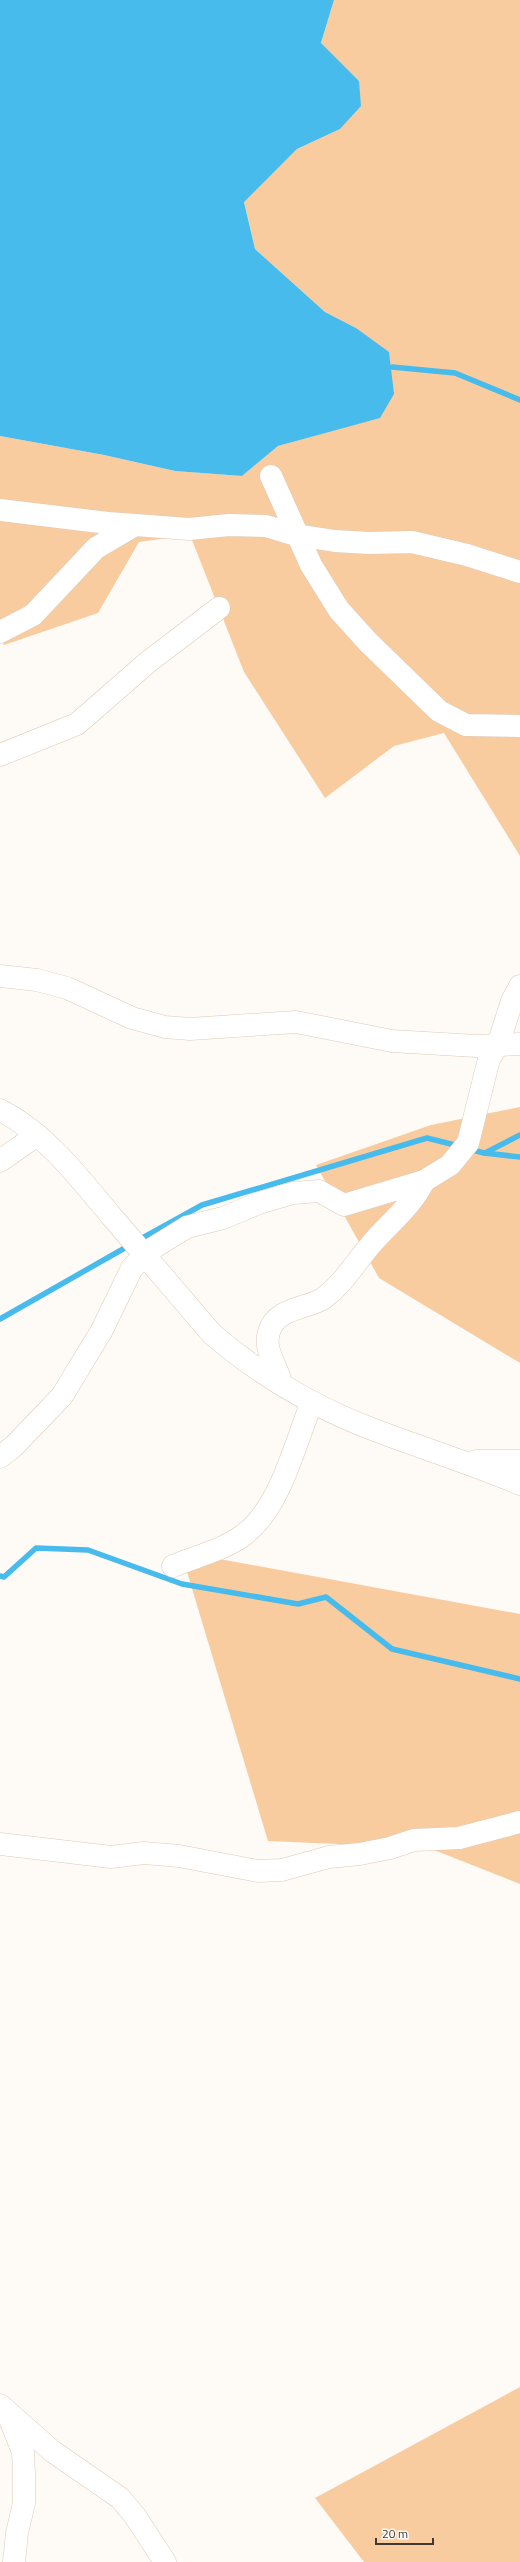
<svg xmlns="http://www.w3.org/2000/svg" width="520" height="2562" viewBox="0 0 520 2562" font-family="'Titillium Web',sans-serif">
<rect width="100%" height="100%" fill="#fefaf6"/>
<g fill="#f9cca0">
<path d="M 334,0 L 520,0 L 520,856 L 444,733 L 394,746 L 325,798 L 244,672 L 190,535 L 139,542 L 98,613 L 4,645 L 0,636 L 0,436 L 104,455 L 175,471 L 242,476 L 278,446 L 380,417 L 356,328 L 325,312 L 255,249 L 244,201 L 297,149 L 340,129 L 359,81 L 321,44 Z"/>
<path d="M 520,1107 L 520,1363 L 379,1278 L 316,1165 L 431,1125 Z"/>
<path d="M 181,1552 L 520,1614 L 520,1884 L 429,1848 L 268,1841 Z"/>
<path d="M 520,2387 L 520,2562 L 364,2562 L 315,2498 Z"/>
</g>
<path fill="#47bbec" d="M 0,0 L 334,0 L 321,43 L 359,81 L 361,106 L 340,129 L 297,149 L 244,202 L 255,249 L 325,312 L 356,328 L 389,352 L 394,394 L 380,418 L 278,446 L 242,476 L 175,471 L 104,455 L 0,436 Z"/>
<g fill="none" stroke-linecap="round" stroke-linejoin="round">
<g stroke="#47bbec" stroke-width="5.5">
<path d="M 392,367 L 455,373 L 520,400"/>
<path d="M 469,1149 L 484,1153 L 520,1157"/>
<path d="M 485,1153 L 520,1135"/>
<path d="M 137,1241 L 202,1205 L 427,1138 L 459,1146"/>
<path d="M 0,1319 L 130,1245"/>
<path d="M 0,1576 L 4,1577 L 36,1548 L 88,1550 L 182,1584 L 298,1604 L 326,1597 L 392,1649 L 520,1679"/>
</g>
<defs>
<g id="minor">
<path d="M 271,476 L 311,565 L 339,610 L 368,642 L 439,711 L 466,725 L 520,726"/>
<path d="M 0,510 L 108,523 L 189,529 L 229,525 L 266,526 L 296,535 L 335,541 L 369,543 L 412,542 L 467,555 L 520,572"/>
<path d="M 0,632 L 33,615 L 96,548 L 135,525"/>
<path d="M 0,755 L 77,724 L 148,662 L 219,608"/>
<path d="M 0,976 L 37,980 L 67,988 L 132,1018 L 165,1027 L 190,1029 L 296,1022 L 392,1041 L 476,1046 L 520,1044"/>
<path d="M 0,1110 C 46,1133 80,1179 113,1218 C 146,1257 179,1295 212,1334 C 259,1374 314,1407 372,1429 C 421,1448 471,1463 520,1484"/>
<path d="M 0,1161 L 37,1135"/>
<path d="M 281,1384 C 278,1366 263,1351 269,1332 C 276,1307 308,1309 324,1298 C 345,1282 357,1260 374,1241 C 392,1221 412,1205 424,1181"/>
<path d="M 0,1457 L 14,1446 L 62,1396 L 102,1330 L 132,1268 L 153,1248 L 187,1227 L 223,1218 L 259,1203 L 293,1193 L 319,1191 L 344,1205 L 424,1181 L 450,1165 L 468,1143 L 489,1059 L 498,1045 L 512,1001 L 520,986"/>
<path d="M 476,1461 L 520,1461"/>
<path d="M 173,1566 C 197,1556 224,1550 245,1534 C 281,1506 295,1443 312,1402"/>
<path d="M 0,1844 L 111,1857 L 144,1853 L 179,1856 L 258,1871 L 282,1870 L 329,1857 L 360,1854 L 390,1848 L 414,1840 L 459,1838 L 520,1822"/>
<path d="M 0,2405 L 52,2451 L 120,2498 L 135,2516 L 165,2562"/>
<path d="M 9,2417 L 23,2452 L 24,2475 L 24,2503 L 17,2533 L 14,2562"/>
</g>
</defs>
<use href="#minor" stroke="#decab8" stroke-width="23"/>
<use href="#minor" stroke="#fff" stroke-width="22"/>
</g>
<path d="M376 2538v6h57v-6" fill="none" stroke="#403831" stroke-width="2"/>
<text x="382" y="2538" font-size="12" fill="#403831" stroke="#fefaf6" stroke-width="3" paint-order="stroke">20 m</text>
</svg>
